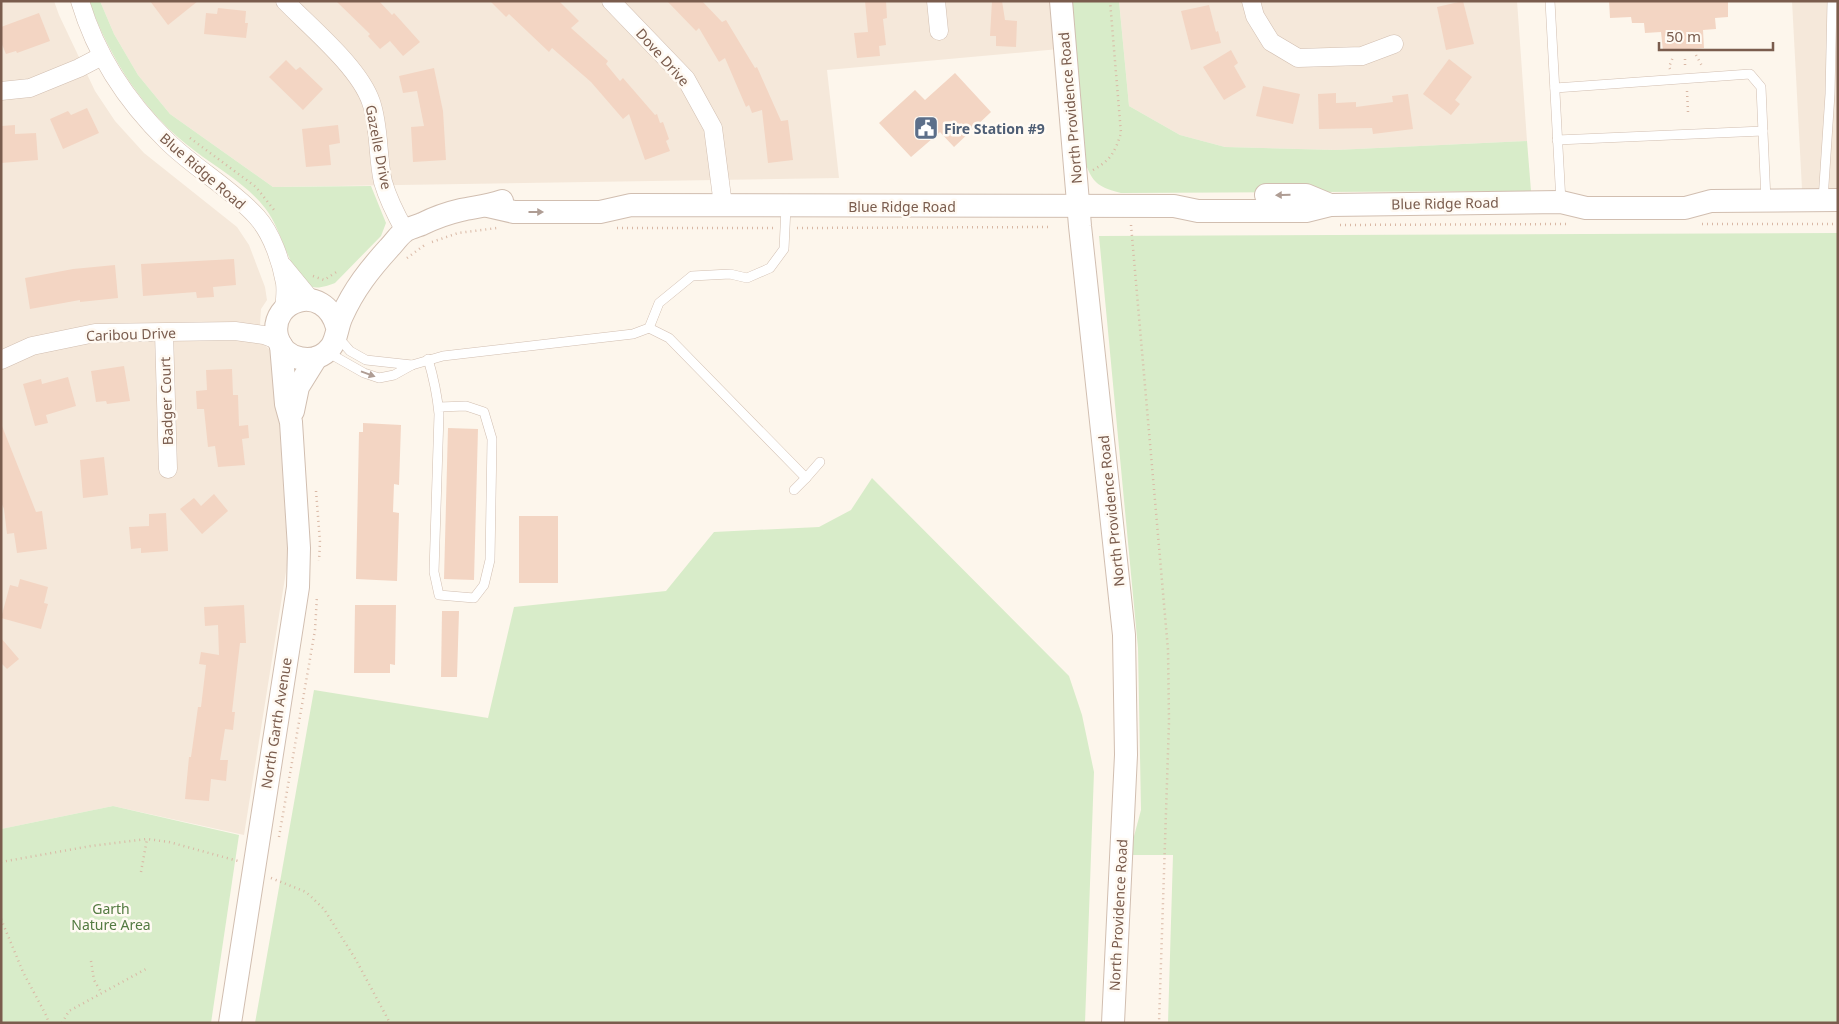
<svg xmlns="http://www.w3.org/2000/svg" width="1839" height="1024" viewBox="0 0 1839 1024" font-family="'Noto Sans',sans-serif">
<rect width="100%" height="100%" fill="#fdf6ec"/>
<g fill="#f5e8da">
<path d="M 1,1 L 54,1 L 59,15 L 95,91 L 115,121 L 144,153 L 237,227 L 249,245 L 265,287 L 267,300 L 261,309 L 259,341 L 268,348 L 275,356 L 288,559 L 244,835 L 113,806 L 1,829 Z"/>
<path d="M 100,1 L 1054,1 L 1059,49 L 827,70 L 839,178 L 273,187 L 170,114 L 138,75 L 114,34 Z"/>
<path d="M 1119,1 L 1517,1 L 1527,141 L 1335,150 L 1225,147 L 1180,135 L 1129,106 Z"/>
<path d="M 1792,1 L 1838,1 L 1838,188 L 1802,189 Z"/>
</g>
<g fill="#d8ecc9">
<path d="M 89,1 L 100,1 L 114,34 L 138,75 L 170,114 L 273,187 L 371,186 L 386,223 L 381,236 L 335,283 C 327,286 314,291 307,284 C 287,267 282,229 265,208 C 245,183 220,170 195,151 C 145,114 110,59 89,1 Z"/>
<path d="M 1072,1 L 1119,1 L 1129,106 L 1180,135 L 1225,147 L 1335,150 L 1527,141 L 1531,191 L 1121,193 C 1100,187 1094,185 1086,165 Z"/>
<path d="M 1838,233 L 1838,1023 L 1168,1023 L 1173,855 L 1129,855 L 1141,810 L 1138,648 L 1099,236 Z"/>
<path d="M 872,478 L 1069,676 L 1082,715 L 1094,772 L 1085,1023 L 255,1023 L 314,690 L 488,718 L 514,607 L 666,591 L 714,532 L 819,527 L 851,510 Z"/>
<path d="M 113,806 L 239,835 L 211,1023 L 1,1023 L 1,829 Z"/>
</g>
<g fill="#f3d5c3">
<path d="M 150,1 L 198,1 L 168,25 Z"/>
<path d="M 336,1 L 379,1 L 392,15 L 394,13 L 420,42 L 403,56 L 390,41 L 380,49 L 368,36 L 370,34 Z"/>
<path d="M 490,1 L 559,1 L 579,21 L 571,28 L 608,61 L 606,64 L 620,81 L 623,78 L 655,115 L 657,114 L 660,123 L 663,122 L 669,139 L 666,141 L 670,151 L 645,160 L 629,114 L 623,119 L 591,82 L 552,48 L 549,52 L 509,14 L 506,17 Z"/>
<path d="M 667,1 L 702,1 L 722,22 L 726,20 L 755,68 L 757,67 L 781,121 L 788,120 L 793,160 L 768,163 L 762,110 L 752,113 L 749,105 L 746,107 L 725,58 L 719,62 L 699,28 L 696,31 Z"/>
<path d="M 865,1 L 886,1 L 887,18 L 883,19 L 886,45 L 879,46 L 880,56 L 857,58 L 854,33 L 868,32 Z"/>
<path d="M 992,1 L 1002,1 L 1005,20 L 1017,21 L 1016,47 L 996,46 L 996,36 L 990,36 Z"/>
<path d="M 1463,1 L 1474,44 L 1446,50 L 1437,7 Z"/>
<path d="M 1609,1 L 1728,1 L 1728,17 L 1715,18 L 1716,29 L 1703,30 L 1704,48 L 1663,51 L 1661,32 L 1645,33 L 1644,23 L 1632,23 L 1631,17 L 1610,18 Z"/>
<path d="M 1209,5 L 1216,32 L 1218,31 L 1221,43 L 1191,50 L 1181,11 Z"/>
<path d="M 218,8 L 246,11 L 245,23 L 248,23 L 246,38 L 204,34 L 206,13 L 217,14 Z"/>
<path d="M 39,13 L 50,41 L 17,53 L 16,51 L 6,54 L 1,42 L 1,27 Z"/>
<path d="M 1231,50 L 1238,63 L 1234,66 L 1246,87 L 1224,100 L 1203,67 Z"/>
<path d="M 1449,59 L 1472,77 L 1455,100 L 1460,104 L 1451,115 L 1423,94 Z"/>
<path d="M 286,60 L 296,70 L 300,67 L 323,89 L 303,110 L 269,77 Z"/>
<path d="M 434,68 L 443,111 L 446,160 L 413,162 L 411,127 L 424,126 L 417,91 L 403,93 L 399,76 Z"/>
<path d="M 955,73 L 991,112 L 954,147 L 940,132 L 911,157 L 879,123 L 915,90 L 925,100 Z"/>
<path d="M 1263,86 L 1300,94 L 1293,124 L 1256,116 Z"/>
<path d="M 1336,93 L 1336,103 L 1356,102 L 1356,107 L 1393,102 L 1392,96 L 1408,94 L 1413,129 L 1373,134 L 1372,128 L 1319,129 L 1318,94 Z"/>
<path d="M 87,108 L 99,133 L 63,149 L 50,119 L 68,111 L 71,115 Z"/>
<path d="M 15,125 L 15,134 L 36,133 L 38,160 L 1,163 L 1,126 Z"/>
<path d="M 338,125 L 340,143 L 329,145 L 331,165 L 306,167 L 302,129 Z"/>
<path d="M 234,259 L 236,285 L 213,287 L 214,297 L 197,298 L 196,292 L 143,296 L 141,264 Z"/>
<path d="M 115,265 L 118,298 L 80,302 L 80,300 L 30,309 L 25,278 L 73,269 Z"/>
<path d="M 124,366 L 130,401 L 107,404 L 106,401 L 96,402 L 91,371 Z"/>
<path d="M 232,369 L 233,395 L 238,395 L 239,426 L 248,425 L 249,438 L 242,439 L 245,465 L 218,467 L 215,446 L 208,447 L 204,409 L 197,409 L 196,391 L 207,390 L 206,370 Z"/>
<path d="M 68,377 L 76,406 L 46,415 L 48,423 L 35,426 L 23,384 L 41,379 L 42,384 Z"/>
<path d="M 363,423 L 401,425 L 399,485 L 394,484 L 393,512 L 399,513 L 397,581 L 356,579 L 359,432 L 363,432 Z"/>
<path d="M 2,426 L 36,512 L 42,511 L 47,549 L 17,553 L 14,533 L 7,534 L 4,509 L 1,502 Z"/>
<path d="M 448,428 L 478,429 L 474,580 L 444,579 Z"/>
<path d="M 104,457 L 108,495 L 83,498 L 80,460 Z"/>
<path d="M 214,494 L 228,511 L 202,534 L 180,509 L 194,498 L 201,506 Z"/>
<path d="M 166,513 L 168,551 L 141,553 L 141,548 L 131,549 L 129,527 L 149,526 L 149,514 Z"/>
<rect x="519" y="516" width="39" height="67"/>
<path d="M 20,579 L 48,587 L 44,603 L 48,604 L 41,629 L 1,618 L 10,585 L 18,587 Z"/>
<path d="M 244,605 L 246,643 L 240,643 L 232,712 L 235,712 L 233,730 L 225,729 L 220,760 L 228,760 L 226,781 L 211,779 L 209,801 L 185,799 L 189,757 L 191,757 L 198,707 L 201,707 L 206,665 L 199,664 L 201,652 L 219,655 L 218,625 L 205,626 L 204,607 Z"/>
<path d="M 355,605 L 396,605 L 395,665 L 390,664 L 390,673 L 354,673 Z"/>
<path d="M 442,611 L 459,611 L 457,677 L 441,677 Z"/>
<path d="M 1,638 L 19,659 L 7,669 L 1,663 Z"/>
</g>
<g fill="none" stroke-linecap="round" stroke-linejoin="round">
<defs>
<g id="service">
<path d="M 1550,1 L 1561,202"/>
<path d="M 1555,88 L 1750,74 L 1761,87 L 1766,201"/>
<path d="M 1557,140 L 1763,131"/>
<path d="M 1823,200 L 1830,94 L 1832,1"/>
<path d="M 649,328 L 669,338 L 806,478 L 820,462"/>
<path d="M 337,336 L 350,351 L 366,360 L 412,365"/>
<path d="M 327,352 L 364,373 L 379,378 L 394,375 L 412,365 L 443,356 L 633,334 L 649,328 L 659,303 L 692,276 L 730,274 L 747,278 L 770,268 L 784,249 L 786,207"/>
<path d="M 428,359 C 434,379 437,393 439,414 L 434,572 L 439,595 L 474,598 L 484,585 L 490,560 L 492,439 L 484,412 L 466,406 L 439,407"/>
<path d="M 794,490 L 806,478"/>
</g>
<g id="minor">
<path d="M 80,1 C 96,55 127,102 167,141 C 194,168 232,189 257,217 C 272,234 281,261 285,283 C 286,291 285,301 284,309"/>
<path d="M 285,1 C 311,28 359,67 371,102 C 380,128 377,156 383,182 C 388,199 396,215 405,231"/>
<path d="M 611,1 L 686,79 L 713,128 L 723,205"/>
<path d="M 936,1 L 939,31"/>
<path d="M 1251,1 L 1255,16 L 1271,42 L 1298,58 L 1362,56 L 1394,44"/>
<path d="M 1,91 L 30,88 L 79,68 L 102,56"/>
<path d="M 283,266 L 311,300"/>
<path d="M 164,333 L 168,469"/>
<path d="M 1,360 L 32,346 L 95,333 L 235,331 L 264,335 L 279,341"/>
</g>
<g id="tertiary">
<path d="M 1061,1 L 1080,226 L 1124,635 L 1126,755 L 1113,1023"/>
<path d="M 1266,195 L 1306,195 L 1330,205"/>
<path d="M 488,206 L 514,212 L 600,212 L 631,205 L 1174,206 L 1198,211 L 1306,211 L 1330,205 L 1561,202 L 1586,208 L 1685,208 L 1711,201 L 1838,200"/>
<path d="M 337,327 C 324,281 269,300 277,336 C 283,361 316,367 331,347 C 337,339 337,326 342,316 C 354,289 370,269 389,248 C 394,243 399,235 405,231 C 409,228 417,226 422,224 C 434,218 448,213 461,210 C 475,207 488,206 502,201"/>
<path d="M 293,411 L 298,387 L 316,358"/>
<path d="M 230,1023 L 298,587 L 299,548 L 291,422 L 286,404 L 281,345"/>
</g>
</defs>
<use href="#service" stroke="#d1beb0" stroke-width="10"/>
<use href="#minor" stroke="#d1beb0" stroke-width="19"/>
<use href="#tertiary" stroke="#d1beb0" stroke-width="24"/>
<g stroke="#d9b8a5" stroke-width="2.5" stroke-dasharray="1 4" stroke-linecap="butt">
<path d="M 1696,55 L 1702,66"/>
<path d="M 1685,59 L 1685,68"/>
<path d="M 1670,69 L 1669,67 L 1673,57"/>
<path d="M 1687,91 L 1688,112"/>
<path d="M 190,138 L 256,187 L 274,210"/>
<path d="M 1093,170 C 1111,160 1115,152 1121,133 L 1110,1"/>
<path d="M 1702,224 L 1838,224"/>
<path d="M 1131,225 L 1168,650 L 1169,722 L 1159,1023"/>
<path d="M 1340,225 L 1569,224"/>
<path d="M 617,228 L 774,228"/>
<path d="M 797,228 L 1051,227"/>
<path d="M 432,242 L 458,233 L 497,228"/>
<path d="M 407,258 L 426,244"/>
<path d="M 313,276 L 324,280 L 338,271"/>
<path d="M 316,491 L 320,542 L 319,561"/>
<path d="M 279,837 L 315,630 L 317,596"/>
<path d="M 1,862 L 91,846 L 147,839 L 169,842 L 238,861"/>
<path d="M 141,872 L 147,839"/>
<path d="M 271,878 L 306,892 L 324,909 L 356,960 L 390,1023"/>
<path d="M 1,919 L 23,972 L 46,1015 L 49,1023"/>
<path d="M 91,961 L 94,980 L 101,992"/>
<path d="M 62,1023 L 69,1011 L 146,969"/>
</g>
<use href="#service" stroke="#fff" stroke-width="9"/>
<use href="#minor" stroke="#fff" stroke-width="18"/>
<use href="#tertiary" stroke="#fff" stroke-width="22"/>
</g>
<defs><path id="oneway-solid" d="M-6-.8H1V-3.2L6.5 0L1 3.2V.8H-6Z" transform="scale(1.25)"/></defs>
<g fill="#af9d94">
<use href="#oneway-solid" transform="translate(1283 195) rotate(179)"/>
<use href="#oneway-solid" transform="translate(536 212)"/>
<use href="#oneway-solid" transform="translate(368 374) rotate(20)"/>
</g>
<defs>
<symbol id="civic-square" viewBox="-11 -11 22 22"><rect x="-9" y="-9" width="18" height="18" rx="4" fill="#5c6f8a" stroke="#fffaf3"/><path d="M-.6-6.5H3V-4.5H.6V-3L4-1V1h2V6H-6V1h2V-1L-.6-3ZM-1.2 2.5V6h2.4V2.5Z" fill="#fff"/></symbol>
</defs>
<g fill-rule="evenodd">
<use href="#civic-square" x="912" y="114" width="28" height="28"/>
</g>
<g text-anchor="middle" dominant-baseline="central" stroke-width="5" stroke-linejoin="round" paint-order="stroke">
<g font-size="14" fill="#7a5c4d" stroke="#fffaf3">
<text transform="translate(663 57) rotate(48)">Dove Drive</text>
<text transform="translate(1070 108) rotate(-95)">North Providence Road</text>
<text transform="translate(379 147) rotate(79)">Gazelle Drive</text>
<text transform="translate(203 171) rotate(41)">Blue Ridge Road</text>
<text transform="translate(1445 203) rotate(-1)">Blue Ridge Road</text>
<text x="902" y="206">Blue Ridge Road</text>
<text transform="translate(131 334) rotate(-2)">Caribou Drive</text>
<text transform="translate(166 401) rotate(-92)">Badger Court</text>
<text transform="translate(1111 511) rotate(-96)">North Providence Road</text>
<text transform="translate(276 723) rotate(-81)">North Garth Avenue</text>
<text transform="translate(1118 915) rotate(-87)">North Providence Road</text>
</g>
<g font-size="14" font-weight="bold" fill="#4e5e75" stroke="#fffaf3" text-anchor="start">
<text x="944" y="128">Fire Station #9</text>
</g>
<g font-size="14" fill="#537a41" stroke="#fffaf3">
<text x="111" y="908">Garth<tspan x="111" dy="16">Nature Area</tspan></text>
</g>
</g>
<rect width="1839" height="1024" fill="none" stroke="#7a5c4d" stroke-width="5"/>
<path d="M1659 42v8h114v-8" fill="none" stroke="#7a5c4d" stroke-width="2.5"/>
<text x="1666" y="42" font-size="15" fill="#7a5c4d" stroke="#fffaf3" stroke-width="4" paint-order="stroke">50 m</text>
</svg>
